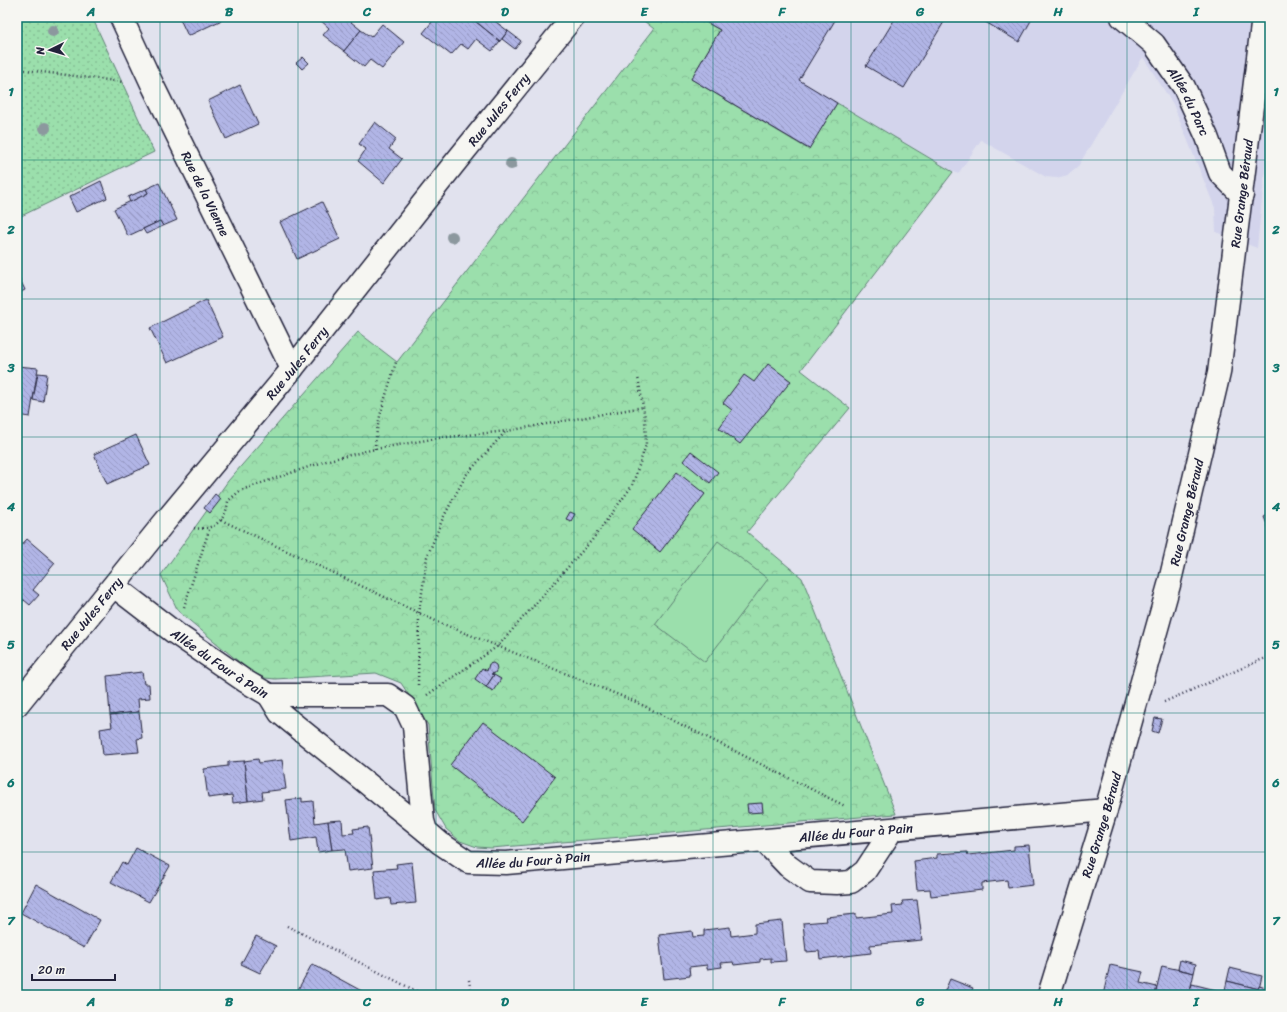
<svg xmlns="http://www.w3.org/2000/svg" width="1287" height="1012" viewBox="0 0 1287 1012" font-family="Sriracha,sans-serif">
<defs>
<pattern id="grass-dots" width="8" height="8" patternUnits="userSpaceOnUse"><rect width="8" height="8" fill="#9bdfac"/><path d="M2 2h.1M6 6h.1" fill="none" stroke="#85bf95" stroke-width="1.8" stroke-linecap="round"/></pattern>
<pattern id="park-crowns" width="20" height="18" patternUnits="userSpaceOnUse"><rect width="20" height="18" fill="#9bdfac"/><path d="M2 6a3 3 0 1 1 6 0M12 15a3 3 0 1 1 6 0" fill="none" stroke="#85bf95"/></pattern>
<pattern id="building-back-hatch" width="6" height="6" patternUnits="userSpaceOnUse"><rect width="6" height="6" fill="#b1b5e6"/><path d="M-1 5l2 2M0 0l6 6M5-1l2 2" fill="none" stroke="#989bc6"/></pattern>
</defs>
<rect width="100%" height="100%" fill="#e1e2ee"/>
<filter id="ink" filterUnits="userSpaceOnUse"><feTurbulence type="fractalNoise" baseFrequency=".025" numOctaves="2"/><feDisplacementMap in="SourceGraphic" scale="8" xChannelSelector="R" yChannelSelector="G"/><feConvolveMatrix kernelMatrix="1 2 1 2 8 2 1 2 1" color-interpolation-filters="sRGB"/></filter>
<g filter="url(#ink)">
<path fill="#d3d4ec" d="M 698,17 L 1270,17 L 1270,120 L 1257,248 L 1216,232 L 1215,208 L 1173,104 L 1143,57 L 1077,168 L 1068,175 L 1056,178 L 1046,177 L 981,140 L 958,174 L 837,103 L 809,149 L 691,79 L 720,31 Z"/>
<path fill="url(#grass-dots)" stroke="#5e8074" d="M 17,17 L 92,17 L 154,152 L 17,218 Z"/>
<path fill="url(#park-crowns)" stroke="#5e8074" d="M 639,17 L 697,17 L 720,30 L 691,79 L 808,149 L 837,103 L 953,172 L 801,370 L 850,408 L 747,532 L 802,578 L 896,814 L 491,848 L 477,847 L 460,841 L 446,829 L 435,810 L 428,725 L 401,683 L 376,673 L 275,679 L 265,678 L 250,671 L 178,611 L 161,575 L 228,481 L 358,332 L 397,362 L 654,29 Z"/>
<path fill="#9bdfac" stroke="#5e8074" d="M 718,541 L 768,579 L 705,662 L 655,624 Z"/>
<g fill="url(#building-back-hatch)" stroke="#22223b">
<path d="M 179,17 L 225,17 L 226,18 L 188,36 Z"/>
<path d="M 318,17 L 355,17 L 351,22 L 361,30 L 344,51 L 323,35 L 329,28 L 318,18 Z"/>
<path d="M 436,17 L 449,17 L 455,22 L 459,17 L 470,17 L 500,41 L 492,51 L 476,39 L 468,49 L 461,44 L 451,55 L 423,33 Z"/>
<path d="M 449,17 L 459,17 L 455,22 Z"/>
<path d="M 470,17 L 494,17 L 492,19 L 508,31 L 500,41 Z"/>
<path d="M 697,17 L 837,17 L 799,80 L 837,103 L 809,149 L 691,79 L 720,30 Z"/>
<path d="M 896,17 L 947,17 L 904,88 L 866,66 Z"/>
<path d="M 977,17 L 1033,17 L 1019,42 Z"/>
<path d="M 382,24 L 404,42 L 382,69 L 370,60 L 364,67 L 344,51 L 361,30 L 371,37 Z"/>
<path d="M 508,31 L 521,41 L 515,49 L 502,39 Z"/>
<path d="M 303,57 L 309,63 L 302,69 L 296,63 Z"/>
<path d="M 240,85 L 258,124 L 226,139 L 208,101 Z"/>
<path d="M 375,122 L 396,139 L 389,149 L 402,159 L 384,183 L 358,161 L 366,149 L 359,144 Z"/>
<path d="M 101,181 L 107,198 L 76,212 L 69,197 Z"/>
<path d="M 159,183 L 177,220 L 163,226 L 160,221 L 128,236 L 114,209 L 148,193 L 146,189 Z"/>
<path d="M 146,189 L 148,193 L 130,202 L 128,197 Z"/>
<path d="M 322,202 L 340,239 L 297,259 L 280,222 Z"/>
<path d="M 160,221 L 163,226 L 146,234 L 143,229 Z"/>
<path d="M 17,273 L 25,290 L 17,294 Z"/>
<path d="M 206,300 L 223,337 L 167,363 L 150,328 Z"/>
<path d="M 768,364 L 791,381 L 740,444 L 719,428 L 732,410 L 723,403 L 744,375 L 754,382 Z"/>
<path d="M 17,366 L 38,368 L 30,417 L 17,415 Z"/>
<path d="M 38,373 L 47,374 L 43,402 L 33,400 Z"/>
<path d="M 136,435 L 150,465 L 107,484 L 94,454 Z"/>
<path d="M 691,451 L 718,472 L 710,483 L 683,461 Z"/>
<path d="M 677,472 L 705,494 L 660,552 L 632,529 Z"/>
<path d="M 215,494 L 221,499 L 210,513 L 204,508 Z"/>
<path d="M 570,512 L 575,514 L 571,521 L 566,519 Z"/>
<path d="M 1270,514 L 1270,532 L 1264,517 Z"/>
<path d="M 27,539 L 55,563 L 33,590 L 39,595 L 30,605 L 17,594 L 17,550 Z"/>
<path d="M 17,594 L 24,600 L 17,608 Z"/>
<path d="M 493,663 L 496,665 L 497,669 L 495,673 L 491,674 L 494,675 L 486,687 L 475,679 L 482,668 L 487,671 L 489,664 Z"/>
<path d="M 142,672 L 144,684 L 149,684 L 150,698 L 138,699 L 139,712 L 110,715 L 107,676 Z"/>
<path d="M 494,675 L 501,679 L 493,691 L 486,687 Z"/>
<path d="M 139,712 L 142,738 L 137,739 L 139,752 L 103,755 L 100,729 L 112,727 L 110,715 Z"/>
<path d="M 1155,718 L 1162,719 L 1158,733 L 1152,731 Z"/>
<path d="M 483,722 L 555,777 L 522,821 L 450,765 Z"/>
<path d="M 258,759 L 259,763 L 282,760 L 286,789 L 262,792 L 263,799 L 248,801 L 244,761 Z"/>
<path d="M 244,761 L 248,801 L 233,803 L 232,795 L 208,798 L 204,769 L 228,766 L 228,762 Z"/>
<path d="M 302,798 L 302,802 L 313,801 L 315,823 L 328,821 L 332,850 L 318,852 L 316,837 L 291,841 L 286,800 Z"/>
<path d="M 762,803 L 763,812 L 748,813 L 747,804 Z"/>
<path d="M 342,820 L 343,834 L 354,833 L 353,829 L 368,827 L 373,868 L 348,871 L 345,849 L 332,850 L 328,821 Z"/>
<path d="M 1029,845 L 1033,885 L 1008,888 L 1007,880 L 982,883 L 982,890 L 931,896 L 930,889 L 917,890 L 914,861 L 937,858 L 937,854 L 967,852 L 968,855 L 1014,850 L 1014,846 Z"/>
<path d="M 136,848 L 170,866 L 149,902 L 111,882 L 122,862 L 127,865 Z"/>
<path d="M 412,862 L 416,903 L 391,905 L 390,898 L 377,900 L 374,870 L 397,868 L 396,864 Z"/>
<path d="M 36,884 L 100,920 L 84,948 L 21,913 Z"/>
<path d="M 917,900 L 922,940 L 870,945 L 871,953 L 820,959 L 819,951 L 806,952 L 803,923 L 827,921 L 826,917 L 856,914 L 856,918 L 893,914 L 892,906 L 903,905 L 902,901 Z"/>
<path d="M 782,921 L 786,961 L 771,962 L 771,958 L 760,959 L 760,962 L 734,965 L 733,962 L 721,963 L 722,967 L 707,969 L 707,965 L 689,967 L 690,976 L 664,979 L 659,935 L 692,931 L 693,937 L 704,936 L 704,930 L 730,927 L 731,936 L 755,933 L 755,924 Z"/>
<path d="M 256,936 L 276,946 L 260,973 L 241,964 Z"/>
<path d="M 1180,960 L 1196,964 L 1194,973 L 1178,969 Z"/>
<path d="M 312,964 L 369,995 L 295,995 Z"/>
<path d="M 1110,965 L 1143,972 L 1140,983 L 1157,987 L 1155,995 L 1103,995 Z"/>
<path d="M 1162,966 L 1194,973 L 1189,995 L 1155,995 Z"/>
<path d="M 1230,968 L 1262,976 L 1259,989 L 1227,981 Z"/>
<path d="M 950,979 L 973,988 L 970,995 L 943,995 Z"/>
<path d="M 1227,981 L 1259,989 L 1257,995 L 1224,995 Z"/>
<path d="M 1192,984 L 1224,992 L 1224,995 L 1189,995 Z"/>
<path d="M 1259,986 L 1270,989 L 1270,995 L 1257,995 Z"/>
</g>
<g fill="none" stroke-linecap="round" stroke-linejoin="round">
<defs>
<g id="minor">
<path id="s1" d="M 121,17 L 153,86 L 292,369"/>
<path id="s2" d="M 1122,17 L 1154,44 L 1184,87 L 1207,137 L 1220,173 L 1242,195"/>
<path id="s3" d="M 114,586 L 175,633 L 245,681 L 269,695 L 388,695 L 405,707 L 414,726 L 423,821 L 426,831 L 440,843 L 468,862 L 506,863 L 1106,810"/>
<path d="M 269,695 L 280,713 L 426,831"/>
<path id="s4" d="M 17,705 L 163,524 L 292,369 L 454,164 L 573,17"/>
<path d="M 764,841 L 788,866 L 810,882 L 837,883 L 851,882 L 865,871 L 892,830"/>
<path id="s5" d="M 1049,995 L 1106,810 L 1169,585 L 1219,373 L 1263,17"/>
</g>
</defs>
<use href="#minor" stroke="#22223b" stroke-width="25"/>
<g stroke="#22223b" stroke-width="2.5" stroke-dasharray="1 3" stroke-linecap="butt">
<path d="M 17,69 L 124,82"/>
<path d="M 375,449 C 376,420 388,391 396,362"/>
<path d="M 221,520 L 438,622 L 636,702 L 845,806"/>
<path d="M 194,528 C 213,531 226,521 228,501 L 241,490 L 329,460 L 375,449 L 438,438 L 507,431 L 643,407"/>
<path d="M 184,607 L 210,527"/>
<path d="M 418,685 L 419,614 L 427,557 L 443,518 L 466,475 L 506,431"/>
<path d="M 427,695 L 498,646 L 592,540 L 632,486 L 646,445 L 645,418 L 638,377"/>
<path d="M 1164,702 L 1270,656"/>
<path d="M 287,926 L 424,995"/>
<path d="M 469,980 L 471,995"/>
</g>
<use href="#minor" stroke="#f6f6f2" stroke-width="22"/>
</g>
<g fill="#8c989e">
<circle cx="53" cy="31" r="6"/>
<circle cx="45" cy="128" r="6"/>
<circle cx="511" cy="164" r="6"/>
<circle cx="452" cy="237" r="6"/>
</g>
</g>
<path fill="none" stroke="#0f766e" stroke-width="1" stroke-opacity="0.55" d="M 160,17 L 160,995M 298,17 L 298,995M 436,17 L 436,995M 574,17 L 574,995M 713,17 L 713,995M 851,17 L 851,995M 989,17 L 989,995M 1127,17 L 1127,995M 17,160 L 1270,160M 17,299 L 1270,299M 17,437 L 1270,437M 17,575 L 1270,575M 17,713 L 1270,713M 17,852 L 1270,852"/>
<g text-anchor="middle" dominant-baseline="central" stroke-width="4" stroke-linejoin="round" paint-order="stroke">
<g font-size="13" fill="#22223b" stroke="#f6f6f2">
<text stroke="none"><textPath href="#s2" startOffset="109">Allée du Parc</textPath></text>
<text stroke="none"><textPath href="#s4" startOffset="766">Rue Jules Ferry</textPath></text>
<text stroke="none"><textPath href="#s1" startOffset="196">Rue de la Vienne</textPath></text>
<text stroke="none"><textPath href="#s5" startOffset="826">Rue Grange Béraud</textPath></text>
<text stroke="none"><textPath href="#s4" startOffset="442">Rue Jules Ferry</textPath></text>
<text stroke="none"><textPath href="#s5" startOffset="502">Rue Grange Béraud</textPath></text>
<text stroke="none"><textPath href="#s4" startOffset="118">Rue Jules Ferry</textPath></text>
<text stroke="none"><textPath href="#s3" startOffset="131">Allée du Four à Pain</textPath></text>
<text stroke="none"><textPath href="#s5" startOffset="178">Rue Grange Béraud</textPath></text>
<text stroke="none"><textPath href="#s3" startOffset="898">Allée du Four à Pain</textPath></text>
<text stroke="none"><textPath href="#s3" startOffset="574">Allée du Four à Pain</textPath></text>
</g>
</g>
<rect width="1287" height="1012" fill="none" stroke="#f6f6f2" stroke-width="44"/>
<g transform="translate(50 50) rotate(265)" stroke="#f6f6f2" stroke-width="3" paint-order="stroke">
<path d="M0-3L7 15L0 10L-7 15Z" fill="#22223b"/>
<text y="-6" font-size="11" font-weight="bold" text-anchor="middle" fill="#22223b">N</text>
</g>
<path d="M32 974v6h83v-6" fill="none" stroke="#22223b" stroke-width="2"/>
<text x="38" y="974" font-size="12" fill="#22223b" stroke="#f6f6f2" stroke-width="3" paint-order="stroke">20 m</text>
<rect x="22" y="22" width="1243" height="968" fill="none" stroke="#0f766e" stroke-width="1.5"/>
<g font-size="13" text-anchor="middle" font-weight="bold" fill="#0f766e">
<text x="91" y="16">A</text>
<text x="229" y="16">B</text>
<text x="367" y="16">C</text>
<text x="505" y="16">D</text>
<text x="644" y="16">E</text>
<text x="782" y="16">F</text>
<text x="920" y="16">G</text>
<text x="1058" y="16">H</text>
<text x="1196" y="16">I</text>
<text x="11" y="96">1</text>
<text x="1276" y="96">1</text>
<text x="11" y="234">2</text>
<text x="1276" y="234">2</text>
<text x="11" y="372">3</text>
<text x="1276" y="372">3</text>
<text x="11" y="511">4</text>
<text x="1276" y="511">4</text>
<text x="11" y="649">5</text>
<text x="1276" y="649">5</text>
<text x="11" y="787">6</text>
<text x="1276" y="787">6</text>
<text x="11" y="925">7</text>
<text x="1276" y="925">7</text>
<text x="91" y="1006">A</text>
<text x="229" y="1006">B</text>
<text x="367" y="1006">C</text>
<text x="505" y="1006">D</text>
<text x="644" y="1006">E</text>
<text x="782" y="1006">F</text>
<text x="920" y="1006">G</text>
<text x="1058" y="1006">H</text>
<text x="1196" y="1006">I</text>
</g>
</svg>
